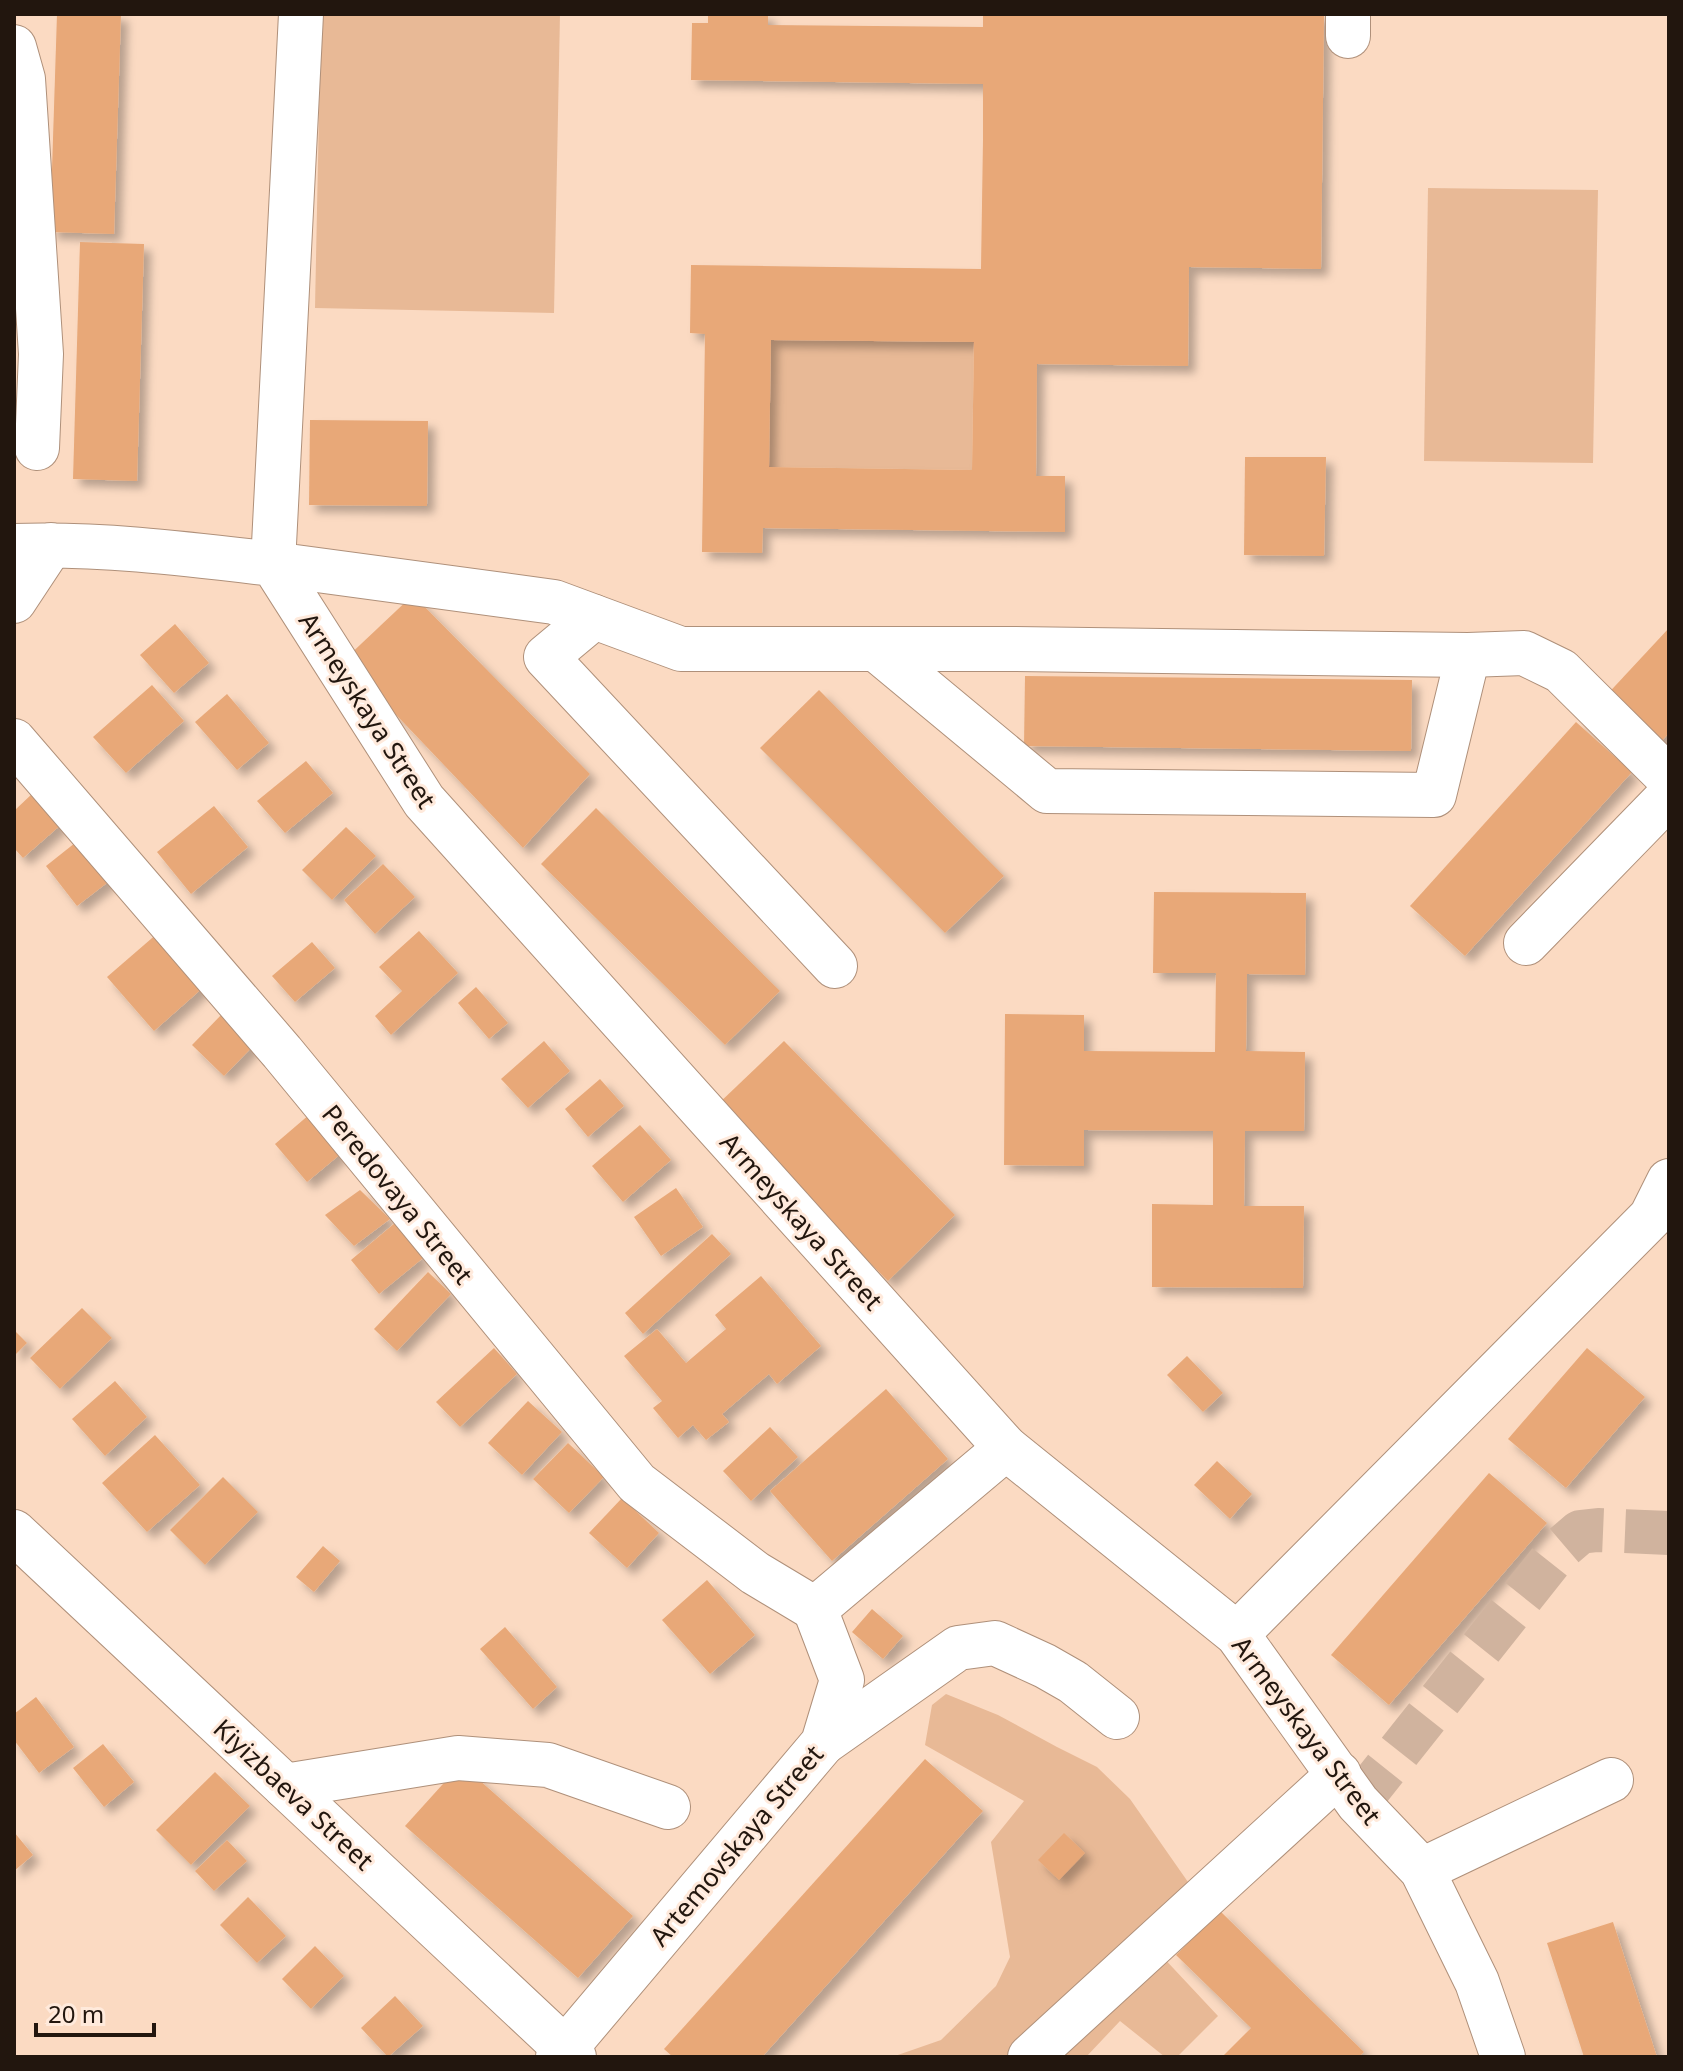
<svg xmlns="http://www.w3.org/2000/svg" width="1683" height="2071" viewBox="0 0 1683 2071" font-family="'Noto Sans',sans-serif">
<defs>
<filter id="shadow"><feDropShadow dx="7" dy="7" stdDeviation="4" flood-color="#0004"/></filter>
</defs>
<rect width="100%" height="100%" fill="#fbdac2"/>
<g fill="#e8b996">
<path d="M 321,14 L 560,14 L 554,313 L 315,308 Z"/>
<path d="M 1428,188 L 1598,190 L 1593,463 L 1424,461 Z"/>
<path d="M 771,340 L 974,342 L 972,470 L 769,467 Z"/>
<path d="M 946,1694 L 998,1715 L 1057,1747 L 1097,1767 L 1130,1799 L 1188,1882 L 1145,1938 L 1218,2016 L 1177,2057 L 1165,2057 L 1120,2021 L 1086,2057 L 892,2057 L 941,2040 L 996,1986 L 1010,1957 L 991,1842 L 1024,1801 L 925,1745 L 932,1705 Z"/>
</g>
<g fill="#e8a878" fill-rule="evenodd" filter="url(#shadow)">
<path d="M 57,14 L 121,14 L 114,234 L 50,232 Z"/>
<path d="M 708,14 L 768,14 L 768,25 L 983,27 L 983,14 L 1324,14 L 1321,269 L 1189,267 L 1188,366 L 1037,364 L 1036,476 L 1065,476 L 1065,532 L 763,528 L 762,553 L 702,552 L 705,334 L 690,333 L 691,265 L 981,269 L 983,139 L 983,84 L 691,80 L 692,23 L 708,23 ZM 771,340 L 974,342 L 972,470 L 769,467 Z"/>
<path d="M 80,242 L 144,244 L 137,481 L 73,479 Z"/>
<path d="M 310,420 L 428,421 L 427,506 L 309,505 Z"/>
<path d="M 1245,457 L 1326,457 L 1324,556 L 1244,555 Z"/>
<path d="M 413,595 L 590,774 L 523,848 L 344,660 Z"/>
<path d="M 175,624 L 209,663 L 174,693 L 140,655 Z"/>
<path d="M 1669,628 L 1669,733 L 1654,749 L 1602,700 Z"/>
<path d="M 1025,676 L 1412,680 L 1411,751 L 1024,746 Z"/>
<path d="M 152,685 L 184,721 L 126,773 L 93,737 Z"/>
<path d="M 819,690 L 1004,876 L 945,933 L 760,748 Z"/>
<path d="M 227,694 L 269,743 L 237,770 L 195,722 Z"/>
<path d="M 1576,722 L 1632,772 L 1465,956 L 1410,906 Z"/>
<path d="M 306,761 L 333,793 L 285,833 L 257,801 Z"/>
<path d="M 34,792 L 63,823 L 23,858 L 14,848 L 14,811 Z"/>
<path d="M 214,806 L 248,847 L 191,894 L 157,852 Z"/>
<path d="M 596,808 L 780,991 L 725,1045 L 541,864 Z"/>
<path d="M 346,827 L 376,856 L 332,900 L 302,870 Z"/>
<path d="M 80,839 L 112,879 L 77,906 L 46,866 Z"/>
<path d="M 383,864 L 415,897 L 375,934 L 344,900 Z"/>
<path d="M 1154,892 L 1306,893 L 1305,975 L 1247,974 L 1246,1051 L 1305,1052 L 1304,1131 L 1245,1131 L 1244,1206 L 1304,1206 L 1303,1288 L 1152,1287 L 1152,1204 L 1213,1205 L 1213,1131 L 1084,1130 L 1084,1166 L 1004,1165 L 1005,1014 L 1084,1015 L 1084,1051 L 1215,1052 L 1216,973 L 1153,973 Z"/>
<path d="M 419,931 L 458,973 L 391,1035 L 375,1016 L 402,991 L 379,967 Z"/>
<path d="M 159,932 L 206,985 L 154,1031 L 107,977 Z"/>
<path d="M 312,942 L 335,968 L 295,1002 L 272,976 Z"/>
<path d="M 476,987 L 508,1023 L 489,1039 L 458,1003 Z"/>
<path d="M 224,1012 L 256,1043 L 224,1076 L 192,1045 Z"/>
<path d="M 544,1041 L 570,1071 L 528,1108 L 501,1079 Z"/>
<path d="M 784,1041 L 955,1215 L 888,1281 L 716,1106 Z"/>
<path d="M 600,1079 L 624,1106 L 588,1137 L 565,1109 Z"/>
<path d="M 310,1114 L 343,1152 L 307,1182 L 275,1144 Z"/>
<path d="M 640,1125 L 671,1160 L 623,1202 L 592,1166 Z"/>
<path d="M 676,1188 L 703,1227 L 661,1256 L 634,1217 Z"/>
<path d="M 360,1190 L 390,1219 L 354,1246 L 325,1215 Z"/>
<path d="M 395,1223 L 423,1258 L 379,1294 L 351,1260 Z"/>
<path d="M 712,1234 L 731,1254 L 643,1334 L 625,1313 Z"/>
<path d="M 428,1272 L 451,1294 L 397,1351 L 374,1329 Z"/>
<path d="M 761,1276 L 821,1346 L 777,1384 L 769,1374 L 722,1414 L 729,1422 L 706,1440 L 693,1425 L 678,1438 L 653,1408 L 662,1401 L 624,1356 L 657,1329 L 686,1363 L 726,1329 L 715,1315 Z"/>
<path d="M 82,1308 L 112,1338 L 60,1389 L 30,1358 Z"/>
<path d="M 14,1330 L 27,1343 L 14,1356 Z"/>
<path d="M 494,1348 L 517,1374 L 460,1427 L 436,1402 Z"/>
<path d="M 1587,1348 L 1645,1397 L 1566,1488 L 1508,1439 Z"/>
<path d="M 1187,1356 L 1223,1393 L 1203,1412 L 1167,1375 Z"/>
<path d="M 115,1381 L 147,1417 L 105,1456 L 72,1419 Z"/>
<path d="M 886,1389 L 948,1459 L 832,1561 L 770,1491 Z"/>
<path d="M 528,1401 L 562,1432 L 522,1475 L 488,1443 Z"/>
<path d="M 770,1427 L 798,1457 L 751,1501 L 723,1471 Z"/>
<path d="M 155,1435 L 200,1485 L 147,1532 L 102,1483 Z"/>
<path d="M 568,1443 L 604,1477 L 569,1513 L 533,1479 Z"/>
<path d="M 1217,1461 L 1252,1494 L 1230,1519 L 1194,1485 Z"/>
<path d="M 1489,1473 L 1547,1523 L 1389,1705 L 1331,1655 Z"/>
<path d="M 223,1477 L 258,1512 L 205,1565 L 170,1530 Z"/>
<path d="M 622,1498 L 659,1533 L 627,1568 L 589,1533 Z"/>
<path d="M 323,1546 L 340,1561 L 314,1592 L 296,1577 Z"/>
<path d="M 707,1580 L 755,1635 L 710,1674 L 662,1620 Z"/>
<path d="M 872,1609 L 903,1636 L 883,1659 L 852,1632 Z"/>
<path d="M 505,1627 L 557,1687 L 533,1709 L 480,1649 Z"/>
<path d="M 36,1697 L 74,1747 L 39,1773 L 14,1740 L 14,1714 Z"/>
<path d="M 103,1744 L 134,1782 L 104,1807 L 73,1768 Z"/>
<path d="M 925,1759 L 983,1811 L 762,2057 L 673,2057 L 664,2049 Z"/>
<path d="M 461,1764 L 633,1916 L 578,1978 L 405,1826 Z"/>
<path d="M 215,1772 L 250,1806 L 191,1865 L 156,1830 Z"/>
<path d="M 14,1832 L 33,1855 L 14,1871 Z"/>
<path d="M 1064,1833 L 1085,1853 L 1059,1880 L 1038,1860 Z"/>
<path d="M 227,1840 L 247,1861 L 214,1891 L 195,1871 Z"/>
<path d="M 248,1897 L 286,1936 L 257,1963 L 220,1925 Z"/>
<path d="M 1220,1911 L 1364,2052 L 1359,2057 L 1222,2057 L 1251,2028 L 1176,1955 Z"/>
<path d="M 1613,1922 L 1657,2057 L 1584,2057 L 1547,1943 Z"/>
<path d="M 315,1946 L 344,1976 L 311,2009 L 282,1979 Z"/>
<path d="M 395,1996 L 423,2026 L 388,2057 L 361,2028 Z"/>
</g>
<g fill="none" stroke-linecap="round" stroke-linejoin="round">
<path stroke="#d0b39e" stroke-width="44" stroke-dasharray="44 22" stroke-linecap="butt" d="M 1358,1803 L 1559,1550 L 1580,1532 L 1598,1530 L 1669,1533"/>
<defs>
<g id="minor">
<path d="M 301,14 L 273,564 L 554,602 L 681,649 L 1012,649 L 1468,655 L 1524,653 L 1561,671 L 1669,778"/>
<path d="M 1348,14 L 1348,36"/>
<path d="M 14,47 L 23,79 L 41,354 L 37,448"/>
<path d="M 14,546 C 100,543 188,554 273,564 L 424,801 L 1006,1448 L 1237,1634 L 1358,1803 L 1422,1870 L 1477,1982 L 1503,2057"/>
<path d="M 14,601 L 51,545"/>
<path d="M 594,617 L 546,657 L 835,966"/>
<path d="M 876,649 L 1047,791 L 1434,795 L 1468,655"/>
<path d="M 14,741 L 282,1052 L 637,1483 L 755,1573 L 815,1609"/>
<path d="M 1526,943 L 1669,796"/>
<path d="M 14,1532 L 574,2057"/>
<path d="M 815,1609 L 1006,1448"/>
<path d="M 1237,1634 L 1651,1217 L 1669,1181"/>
<path d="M 823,1743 L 958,1648 L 995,1643 L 1045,1666 L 1073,1682 L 1117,1717"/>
<path d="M 285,1786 L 458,1758 L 548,1765 L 668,1807"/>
<path d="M 1422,1870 L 1611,1780"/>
<path d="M 558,2057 L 823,1743 L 842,1680 L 815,1609"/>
<path d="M 1030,2057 L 1339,1774"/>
</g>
</defs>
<use href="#minor" stroke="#af907a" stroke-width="46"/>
<use href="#minor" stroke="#fff" stroke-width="44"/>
</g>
<g text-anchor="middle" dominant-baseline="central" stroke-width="6" stroke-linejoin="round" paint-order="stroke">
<g font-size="26" fill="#22160e" stroke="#ffeadc">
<text transform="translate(368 710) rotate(57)">Armeyskaya Street</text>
<text transform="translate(398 1194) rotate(51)">Peredovaya Street</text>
<text transform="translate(802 1221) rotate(48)">Armeyskaya Street</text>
<text transform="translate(1307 1730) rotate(53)">Armeyskaya Street</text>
<text transform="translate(294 1794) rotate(43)">Kiyizbaeva Street</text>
<text transform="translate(736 1845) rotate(-50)">Artemovskaya Street</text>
</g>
</g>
<rect width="1683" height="2071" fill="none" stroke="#22160e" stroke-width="32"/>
<path d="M36 2023v12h118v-12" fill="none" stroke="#22160e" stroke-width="4"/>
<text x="48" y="2023" font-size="24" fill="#22160e" stroke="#ffeadc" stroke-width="6" paint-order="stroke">20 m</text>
</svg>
